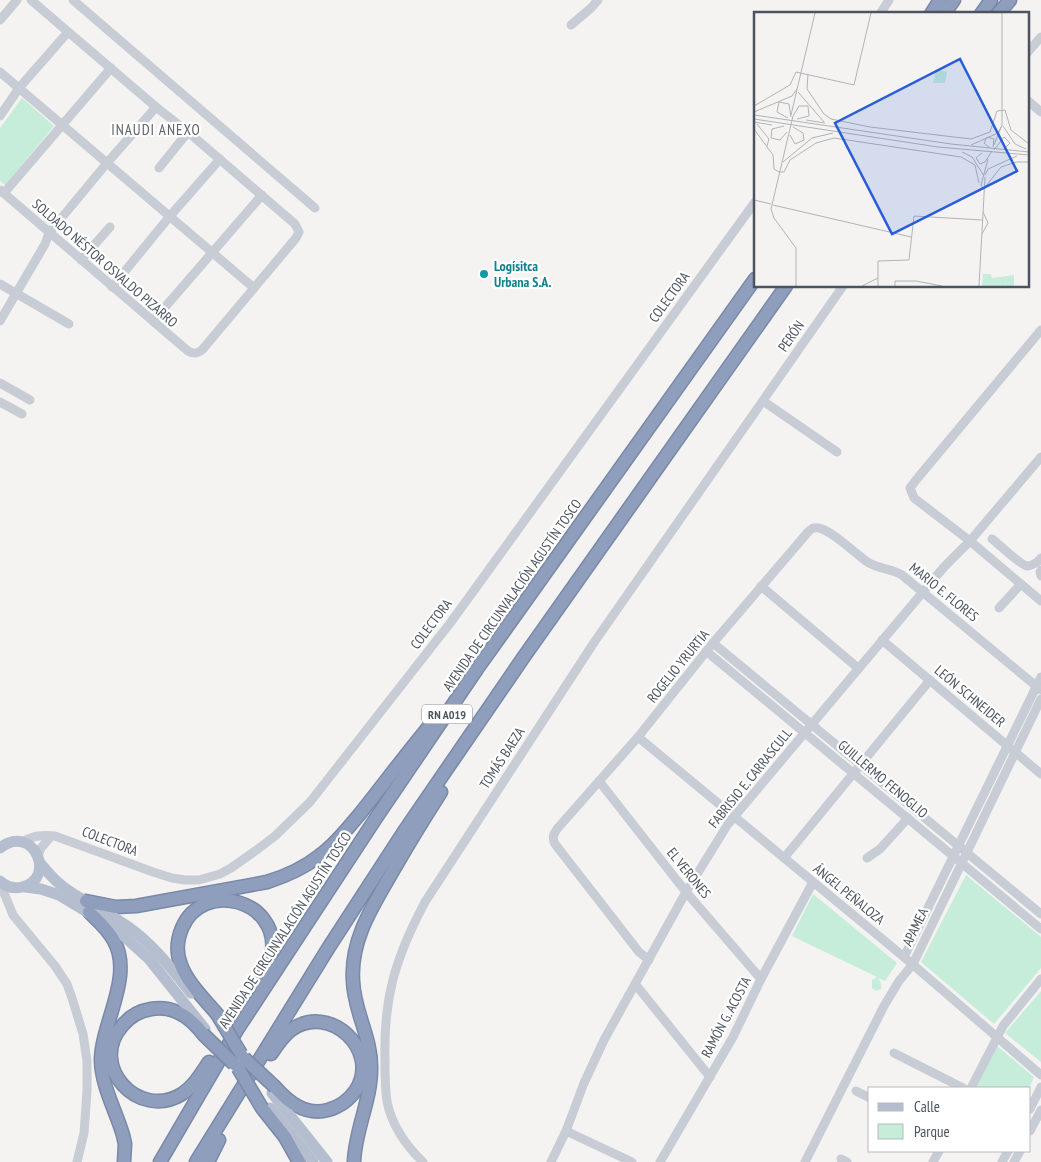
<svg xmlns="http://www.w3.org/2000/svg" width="1041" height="1162" viewBox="0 0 1041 1162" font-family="'PT Sans Narrow',sans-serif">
<rect width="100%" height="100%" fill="#f4f3f2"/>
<g fill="#c5edda">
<path d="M 22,98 L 54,126 L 5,185 L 0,181 L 0,128 Z"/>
<path d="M 966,875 L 1041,937 L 1041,968 L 994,1024 L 921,962 Z"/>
<path d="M 813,894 L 897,963 L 885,981 L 878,978 L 881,983 L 881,989 L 876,991 L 872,988 L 872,980 L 877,977 L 792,936 Z"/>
<path d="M 1041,991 L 1041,1062 L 1005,1033 Z"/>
<path d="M 997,1046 L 1034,1077 L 1029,1088 L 976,1088 Z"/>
</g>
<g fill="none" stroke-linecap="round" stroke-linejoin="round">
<defs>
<g id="highway">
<path d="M 931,14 L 940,0"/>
<path d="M 944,14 L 954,0"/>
<path d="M 981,14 L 991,0"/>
<path d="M 998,14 L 1010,0"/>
<path d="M 86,901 L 116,907 L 136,906 L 267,882 C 286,876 304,868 319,856 C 335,845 346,830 359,815 C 383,785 406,754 431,724"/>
<path d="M 89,912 C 98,921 108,929 114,941 C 134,976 101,1024 101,1061 C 102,1087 116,1111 123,1135 L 125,1144 L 124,1162"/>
<path d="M 217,1014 C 205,1000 187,982 181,965 C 176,953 177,940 182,928 C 203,879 279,900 272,952 C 270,963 264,974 258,983"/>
<path d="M 203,1034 C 190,1017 173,1005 151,1009 C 139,1011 129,1017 122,1026 C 88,1065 138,1121 182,1094 C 194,1086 201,1074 209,1062"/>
<path d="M 271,1054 C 277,1045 283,1036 291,1030 C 329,1002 381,1050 356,1090 C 349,1100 339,1107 328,1110 C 306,1116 289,1103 275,1087"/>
<path d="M 262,1108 L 285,1137 L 299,1162"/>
<path d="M 160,1162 L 237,1030 L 376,818 L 477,669 L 755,279"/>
<path d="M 196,1162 L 329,947 L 403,833 L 523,658 L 786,286"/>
<path d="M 208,1162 L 219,1140"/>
<path d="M 354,1162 C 355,1130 371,1101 371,1069 C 372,1038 354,1012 353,981 C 350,939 374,904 394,869 C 409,843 425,817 441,792"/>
</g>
</defs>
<use href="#highway" stroke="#7989a8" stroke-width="15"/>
<g stroke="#c7ccd5" stroke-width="9">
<path d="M 73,0 L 315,208"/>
<path d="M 880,14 L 889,0"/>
<path d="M 0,20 L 17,0"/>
<path d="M 571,25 L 591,8 L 598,0"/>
<path d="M 1027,53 L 1041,37"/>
<path d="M 0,72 L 254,288"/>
<path d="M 1027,100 L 1041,112"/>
<path d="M 0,116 L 19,88 L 68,32"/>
<path d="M 159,168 L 188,132"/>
<path d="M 0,190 L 188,351 C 194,355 198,353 202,350 L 296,238 L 299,232 L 295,224 L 188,132 L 156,107 L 31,0"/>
<path d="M 4,193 L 111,68"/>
<path d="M 81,260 L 110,227"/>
<path d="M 0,284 L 69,324"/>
<path d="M 112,287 L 170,216 L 220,159"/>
<path d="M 0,321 L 45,244 L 49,233 L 107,163 L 156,107"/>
<path d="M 153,321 L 262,195"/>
<path d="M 1041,330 L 916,480 L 910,488 L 914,498 L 970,541 L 1041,601"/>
<path d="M 0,383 L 30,400"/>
<path d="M 763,401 L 837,452"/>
<path d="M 0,402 L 22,414"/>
<path d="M 992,539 C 999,544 1020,565 1027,566 C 1032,566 1038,562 1041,558"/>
<path d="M 1041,570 L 1040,572 L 1041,576"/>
<path d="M 761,586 L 858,668"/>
<path d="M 999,608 L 1021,584"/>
<path d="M 882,640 L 1041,774"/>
<path d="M 713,643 L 1041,914"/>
<path d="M 706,651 L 1041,929"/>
<path d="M 638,737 L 904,957 L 1041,1075"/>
<path d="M 599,781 L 686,892 L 761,979"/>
<path d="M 22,842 C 35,835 41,835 55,836 L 153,872 L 172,878 L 185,880 L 199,880 L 220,874 L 231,868 L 258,849 L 275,836 L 310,802 L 451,622 L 755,202"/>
<path d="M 38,856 L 41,848 L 51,836"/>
<path d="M 784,858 L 930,680"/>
<path d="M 867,858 L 880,849 L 908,818"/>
<path d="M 0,883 L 13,915 L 55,966 L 67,984 L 72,998 L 83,1034 L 87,1061 L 87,1091 L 84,1133 L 77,1162"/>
<path d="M 904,957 L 1041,677"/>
<path d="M 649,960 L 639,952 L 555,844 C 552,838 553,835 557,829 L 638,737 L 713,643 L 808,532 C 810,530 812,528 814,528 C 827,524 857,556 869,563 C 880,569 892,569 902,575 L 1041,690"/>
<path d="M 636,985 L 710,1077"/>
<path d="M 894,1053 L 963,1088"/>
<path d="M 971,1088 L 1003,1026 L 1041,979"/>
<path d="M 856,1091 L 870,1098"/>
<path d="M 1030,1109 L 1041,1087"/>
<path d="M 566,1131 L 632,1162"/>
<path d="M 1030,1131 L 1041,1110"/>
<path d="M 841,1159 L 847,1162"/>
<path d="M 423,1162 C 406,1146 391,1124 387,1101 C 385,1088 385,1075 385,1063 C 383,999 395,958 425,902 L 595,641 L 843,286"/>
<path d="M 551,1162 L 566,1131 L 584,1083 L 604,1040 L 686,892 L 728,824 L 944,567 L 970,541 L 1041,457"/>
<path d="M 660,1162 L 733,1037 L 761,979 L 813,882"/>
<path d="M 805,1162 L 884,1006 L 899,981 L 913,964 L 1041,699"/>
<path d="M 933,1162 L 939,1151"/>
<path d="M 1002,1162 L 1008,1151"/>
<path d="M 1014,1162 L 1020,1151"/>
</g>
<g stroke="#b4bece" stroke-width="11">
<path d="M 0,848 C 33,822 58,879 22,887 C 13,889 6,887 0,881"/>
<path d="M 40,863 C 47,871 53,879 61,885 C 81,901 106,911 127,926 C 153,944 172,969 191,993"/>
<path d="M 25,887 L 41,889 L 59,895 L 117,930 L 149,959 L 205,1029"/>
<path d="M 272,1093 L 327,1162"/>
<path d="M 270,1108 L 313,1162"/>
</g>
<use href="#highway" stroke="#8e9ebc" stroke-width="12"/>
<defs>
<g id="highway-bridge">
<path d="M 217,1014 L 241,1054"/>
<path d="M 203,1034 L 234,1064"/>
<path d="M 244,1058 L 275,1087"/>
<path d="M 238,1068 L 262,1108"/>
</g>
</defs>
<use href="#highway-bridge" stroke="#7989a8" stroke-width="15" stroke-linecap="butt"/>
<use href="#highway-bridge" stroke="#8e9ebc" stroke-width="12"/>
</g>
<circle fill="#0f9aa8" stroke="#fff" stroke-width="2" cx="484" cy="274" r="5"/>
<g text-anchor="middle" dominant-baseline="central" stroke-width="4.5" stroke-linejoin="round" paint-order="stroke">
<rect fill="#fff" stroke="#81878e" stroke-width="1" x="422" y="704.5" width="50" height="19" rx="4"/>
<g font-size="12" font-weight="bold" fill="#4b535e">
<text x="447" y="714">RN A019</text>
</g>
<g font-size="14" fill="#4b535e" stroke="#fff">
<text transform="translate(105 263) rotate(41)">SOLDADO NÉSTOR OSVALDO PIZARRO</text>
<text transform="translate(669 297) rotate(-54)">COLECTORA</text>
<text transform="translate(791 336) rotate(-55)">PERÓN</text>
<text transform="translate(944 592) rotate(39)">MARIO E. FLORES</text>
<text transform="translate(512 595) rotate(-55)">AVENIDA DE CIRCUNVALACIÓN AGUSTÍN TOSCO</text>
<text transform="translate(431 624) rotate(-53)">COLECTORA</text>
<text transform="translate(678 666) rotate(-51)">ROGELIO YRURTIA</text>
<text transform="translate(970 696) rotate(40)">LEÓN SCHNEIDER</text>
<text transform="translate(502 758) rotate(-57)">TOMÁS BAEZA</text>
<text transform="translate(750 778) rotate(-51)">FABRISIO E. CARRASCULL</text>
<text transform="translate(883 779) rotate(40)">GUILLERMO FENOGLIO</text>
<text transform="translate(110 841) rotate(21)">COLECTORA</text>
<text transform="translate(689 873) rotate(51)">EL VERONES</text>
<text transform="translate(849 894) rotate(39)">ÁNGEL PEÑALOZA</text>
<text transform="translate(915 927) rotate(-64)">APAMEA</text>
<text transform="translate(285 930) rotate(-57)">AVENIDA DE CIRCUNVALACIÓN AGUSTÍN TOSCO</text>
<text transform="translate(726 1017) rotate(-62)">RAMÓN G. ACOSTA</text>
</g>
<g font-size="14" font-weight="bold" fill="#0d838f" stroke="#fff" text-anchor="start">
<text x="494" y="266">Logísitca<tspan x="494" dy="16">Urbana S.A.</tspan></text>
</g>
<g font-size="15" letter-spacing="1" fill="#5f6167" stroke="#fff">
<text x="156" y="129">INAUDI ANEXO</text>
</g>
</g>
<g transform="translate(754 12)">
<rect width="275" height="275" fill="#f4f3f2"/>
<path d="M 182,57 L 193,60 L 191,71 L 179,71 ZM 229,262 L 237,262 L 238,266 L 260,263 L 260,274 L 252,274 L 251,272 L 251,274 L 228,274 Z" fill="#c5edda"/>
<path fill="none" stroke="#b0b3b7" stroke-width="1" d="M 54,62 L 53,77 L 70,102 L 77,107 L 116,115 L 217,127 L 236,120 L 243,99 L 251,98 L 257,118 L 275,132M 44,80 L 70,110M 0,94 L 36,73 L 42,60 L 100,73 L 117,1M 0,100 L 38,84 L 43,77M 0,103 L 197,132 L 275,140M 37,103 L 61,1M 34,106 L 23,100 L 25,90 L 35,92 L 37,105M 0,107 L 184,135 L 275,143M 52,108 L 71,111M 0,110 L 18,113M 3,112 L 15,127 L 13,134M 30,114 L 18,117 L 17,126 L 26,128 L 33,120M 249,114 L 261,132 L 272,137M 0,117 L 19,143 L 20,157 L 25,160 L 30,160 L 36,148 L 62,131 L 80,126 L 207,145 L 221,153 L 225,171M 36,123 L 41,132 L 50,128 L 49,121 L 39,115M 217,133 L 244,121 L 247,115M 240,133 L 248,113 L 248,1M 236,136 L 230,131 L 233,125 L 240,127 L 239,135M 240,138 L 250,125 L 256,131 L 250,137M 208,140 L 218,145 L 230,164M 228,141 L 222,146 L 226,152 L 231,150 L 238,139M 29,150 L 58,126 L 79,121M 231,163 L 234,157 L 263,144M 232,174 L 247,155 L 262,150 L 275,150M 230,178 L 227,173 L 234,147M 0,188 L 17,192M 19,193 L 157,225M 228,222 L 234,211 L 229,200M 42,274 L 42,236 L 20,206 L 17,197 L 39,104 L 45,94 L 54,94 L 55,104 L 43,107M 108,274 L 124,266M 124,274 L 124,249 L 155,248 L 160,204 L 228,208M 141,274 L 141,269 L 162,269 L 188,274M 225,274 L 231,165"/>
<path fill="#285cd8" fill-opacity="0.15" stroke="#285cd8" stroke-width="2.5" d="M 206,47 L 263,159 L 138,222 L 81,111 Z"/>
<rect width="275" height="275" fill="none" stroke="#4b535e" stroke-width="2.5"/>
</g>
<rect x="868" y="1087" width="162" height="65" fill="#ffffff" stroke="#b7babf"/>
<rect x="878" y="1103" width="25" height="8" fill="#b4bece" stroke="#b7babf"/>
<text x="914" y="1112" font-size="15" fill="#4b535e">Calle</text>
<rect x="878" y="1124" width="25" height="15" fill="#c5edda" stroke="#b7babf"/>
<text x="914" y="1137" font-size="15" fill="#4b535e">Parque</text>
</svg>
